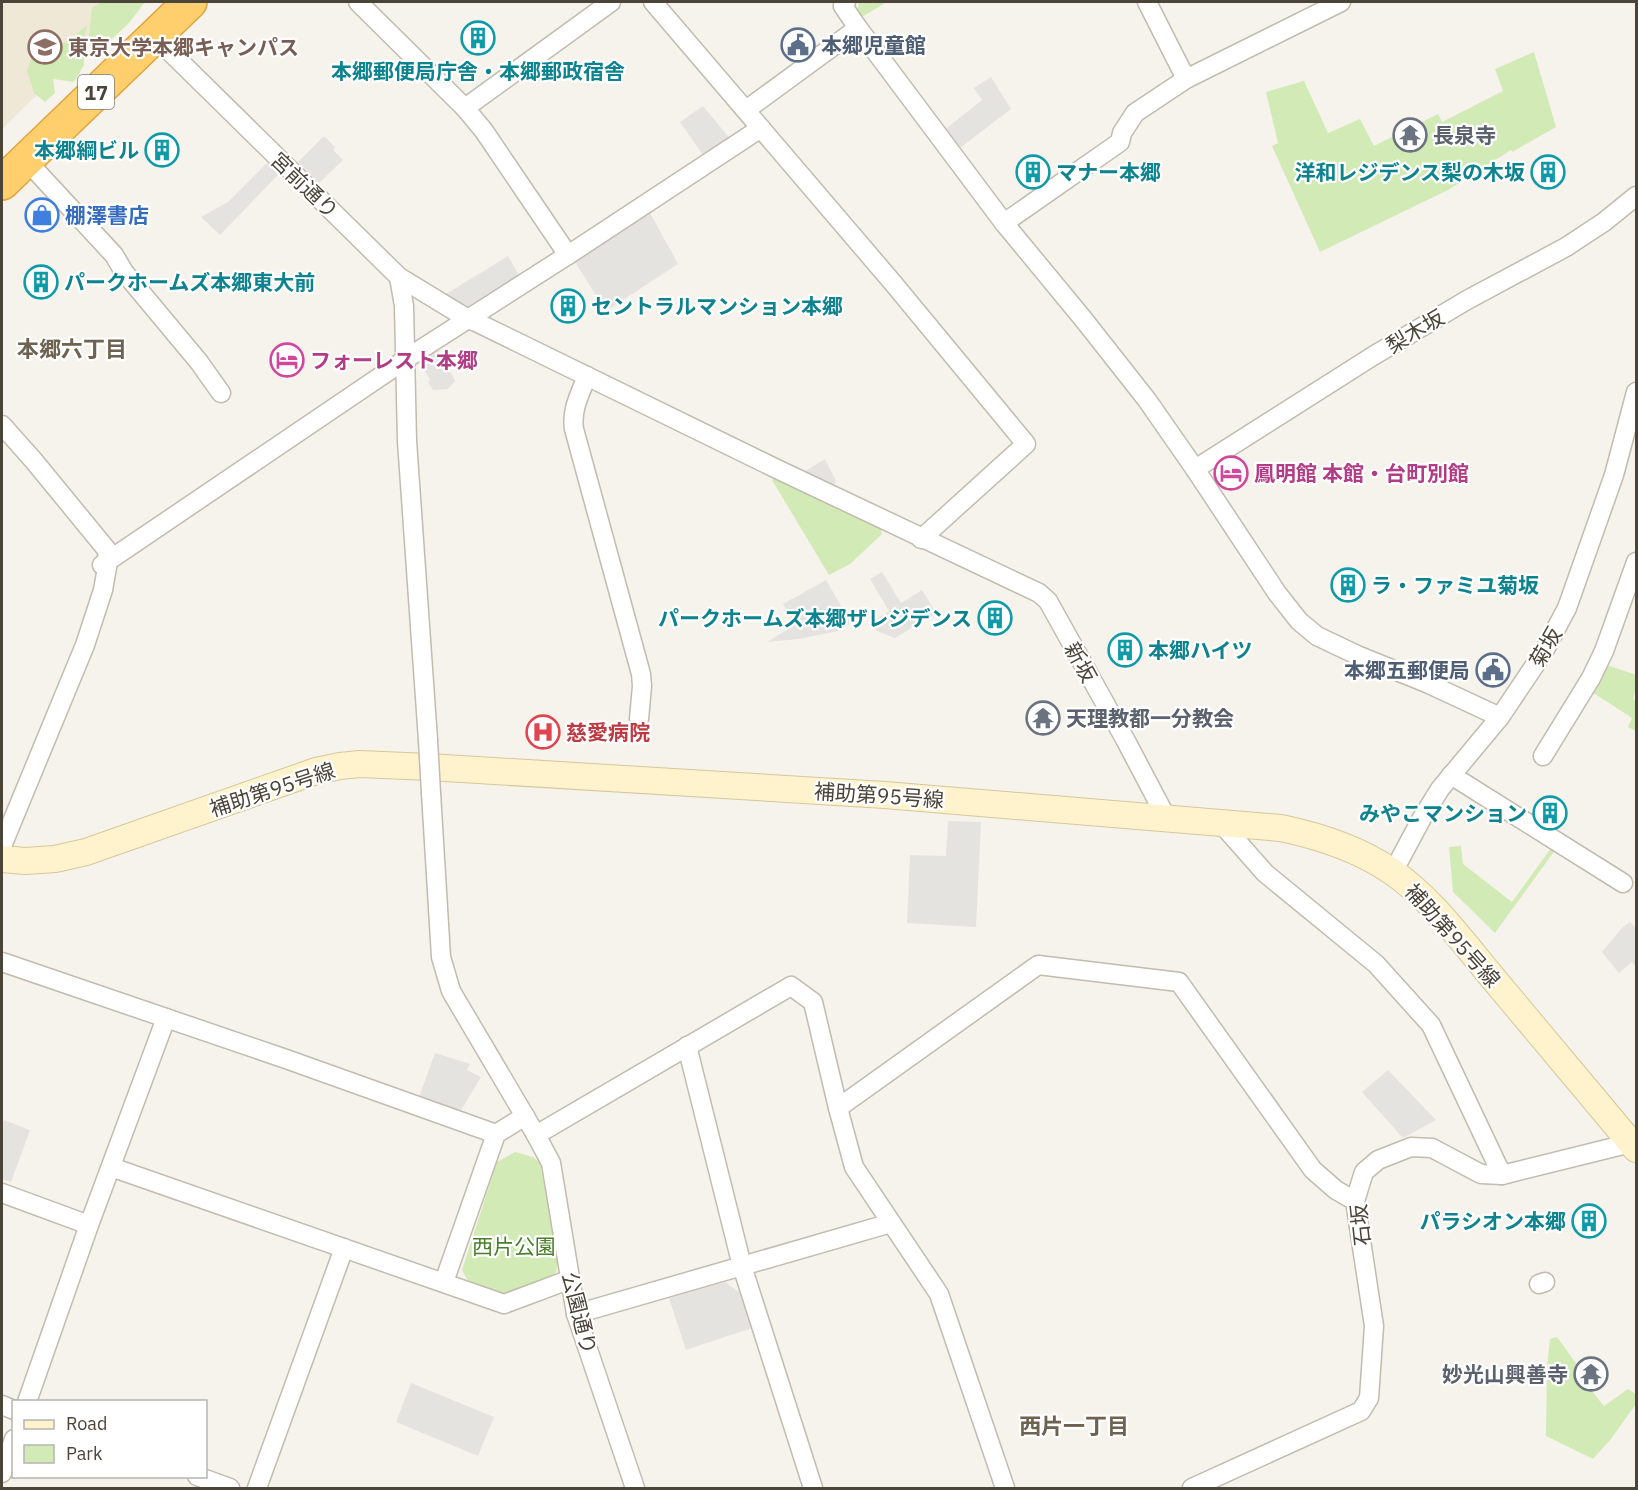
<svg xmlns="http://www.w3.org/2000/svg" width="1638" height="1490" viewBox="0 0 1638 1490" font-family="'IBM Plex Sans','Noto Sans JP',sans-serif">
<rect width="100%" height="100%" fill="#f6f3ec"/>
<path fill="#efe8d6" d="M 2,2 L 137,2 L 53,79 L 2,129 Z"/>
<g fill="#d2eab5">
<path d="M 101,2 L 145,2 L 129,23 L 99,51 L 89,38 L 92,8 Z"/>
<path d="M 859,2 L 887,2 L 860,18 L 857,12 Z"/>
<path d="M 87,25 L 83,47 L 84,65 L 74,82 L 53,79 L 55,93 L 45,102 L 34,93 L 27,71 L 32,56 L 58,54 L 59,45 L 68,41 Z"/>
<path d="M 1534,52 L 1556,127 L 1512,152 L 1511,150 L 1448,190 L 1320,252 L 1272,146 L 1278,143 L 1266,92 L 1304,81 L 1328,133 L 1360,119 L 1374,146 L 1438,114 L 1442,122 L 1503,91 L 1495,69 Z"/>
<path d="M 780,475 L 880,525 L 882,534 L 850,564 L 829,575 L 772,480 Z"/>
<path d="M 1604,664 L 1636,675 L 1636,688 L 1633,699 L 1636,701 L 1636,731 L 1628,727 L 1632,718 L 1592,692 Z"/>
<path d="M 1554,844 L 1558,846 L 1495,933 L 1453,892 L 1449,847 L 1461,846 L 1463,864 L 1512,902 Z"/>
<path d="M 515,1152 L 533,1157 L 540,1163 L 558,1258 L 556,1272 L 550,1279 L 500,1294 L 469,1283 L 462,1270 L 497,1162 Z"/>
<path d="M 1557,1337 L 1578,1366 L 1574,1369 L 1604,1406 L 1628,1389 L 1636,1394 L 1636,1404 L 1610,1440 L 1593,1459 L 1546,1436 L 1547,1366 L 1550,1339 Z"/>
</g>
<g fill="#e5e3e0">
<path d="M 991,77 L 1011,109 L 956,151 L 942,132 L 982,100 L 974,88 Z"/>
<path d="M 703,106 L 731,140 L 705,158 L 680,122 Z"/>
<path d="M 324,136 L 335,147 L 333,150 L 343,160 L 319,183 L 298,162 Z"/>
<path d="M 267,163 L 278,175 L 220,235 L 201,217 L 228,202 Z"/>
<path d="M 650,213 L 678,264 L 606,311 L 575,262 Z"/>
<path d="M 508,256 L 521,279 L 469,310 L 446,294 Z"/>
<path d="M 438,349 L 455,381 L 448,389 L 433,390 L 428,382 L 430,380 L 419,361 Z"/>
<path d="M 825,459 L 836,481 L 832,489 L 802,473 Z"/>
<path d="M 882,572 L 901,603 L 922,590 L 936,613 L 895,638 L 877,631 L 872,622 L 889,611 L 870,579 Z"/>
<path d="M 826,580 L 851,623 L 838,631 L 799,639 L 767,642 L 795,625 L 783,604 Z"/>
<path d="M 948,821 L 981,822 L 976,927 L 907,923 L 910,855 L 946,856 Z"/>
<path d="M 1630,922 L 1636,928 L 1636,967 L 1632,962 L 1619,973 L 1602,952 L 1622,928 Z"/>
<path d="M 435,1053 L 470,1064 L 467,1070 L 481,1077 L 460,1112 L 419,1097 Z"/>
<path d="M 1388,1070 L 1436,1120 L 1403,1138 L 1362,1092 Z"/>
<path d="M 4,1120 L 30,1130 L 11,1182 L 2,1179 L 2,1126 Z"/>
<path d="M 725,1282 L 739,1292 L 752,1328 L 686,1350 L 669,1298 Z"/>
<path d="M 411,1383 L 494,1417 L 478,1456 L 396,1422 Z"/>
</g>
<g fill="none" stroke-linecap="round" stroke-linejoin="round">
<defs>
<g id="street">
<path d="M 358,2 L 465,108 L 484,131 L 568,255"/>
<path d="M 653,2 L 893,283 L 1026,444 L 921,539"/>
<path d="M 846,2 L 843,6 L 858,28 L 1004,223 L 1084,320 L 1147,400 L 1195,469 L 1277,593 L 1299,621 L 1317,636 L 1357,655 L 1429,684 L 1500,717"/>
<path d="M 1147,2 L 1186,79"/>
<path d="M 154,36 L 399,277 L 468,319 L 476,322 L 779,470 L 1039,593 L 1048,601 L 1126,741 L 1166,817"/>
<path d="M 465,108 L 611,2"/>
<path d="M 746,110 L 858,28"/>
<path d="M 26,160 L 114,255 L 124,272 L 199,362 L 221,393"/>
<path d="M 1004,223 L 1120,142 L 1122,133 L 1135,113 L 1186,79 L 1341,2"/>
<path d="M 399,277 L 404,306 L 407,441 L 428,740"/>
<path d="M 587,376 C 580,394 571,410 574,429 L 641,674 L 642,686 L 639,719"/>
<path d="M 2,425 L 34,461 L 107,550 L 108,562 L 103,590 L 85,645 L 2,846"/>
<path d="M 1195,469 L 1373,356 L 1467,300 L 1566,247 L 1604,222 L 1636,196"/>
<path d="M 102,565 L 418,351 L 568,255 L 761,128"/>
<path d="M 1543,756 L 1591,678 L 1604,651 L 1636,562"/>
<path d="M 1451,775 L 1623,883"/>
<path d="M 431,793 L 441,957 L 451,991 L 536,1135 L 551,1163 L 576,1314 L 635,1488"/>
<path d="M 1220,822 L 1265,873 L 1376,964 L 1431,1025 L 1502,1175"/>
<path d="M 1393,872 L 1422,818 L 1440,789 L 1500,717 L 1543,653 L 1567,608 L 1614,475 L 1636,392"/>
<path d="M 2,962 L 286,1059 L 496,1134"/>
<path d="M 687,1046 L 742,1266 L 813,1488"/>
<path d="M 838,1108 L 854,1167 L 939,1294 L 1005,1488"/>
<path d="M 536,1135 L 791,986 L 813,1002 L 838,1108 L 1038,965 L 1179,982 L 1313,1170 L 1336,1190 L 1355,1201"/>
<path d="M 111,1167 L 504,1304 L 571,1279"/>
<path d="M 2,1193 L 89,1225"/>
<path d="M 444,1282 L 496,1134 L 525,1116"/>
<path d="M 1539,1284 L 1545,1282"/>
<path d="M 576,1314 L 891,1223"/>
<path d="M 27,1402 L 89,1225 L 166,1018"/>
<path d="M 2,1405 L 14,1410"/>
<path d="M 2,1473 L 14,1439"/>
<path d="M 197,1476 L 230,1488"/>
<path d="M 257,1488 L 344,1248"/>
<path d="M 1192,1488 L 1361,1411 L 1369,1398 L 1374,1326 L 1355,1201 L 1364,1172 L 1378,1160 L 1411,1147 L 1432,1148 L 1481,1174 L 1502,1175 L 1631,1143"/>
</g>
<path id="secondary" d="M 2,859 L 25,861 L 55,859 L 86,852 L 316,771 L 340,766 L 360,764 L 429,767 L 885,795 L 1281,828 C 1319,836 1359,849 1391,871 C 1429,896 1463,942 1492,977 C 1540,1034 1588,1092 1636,1149"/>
<path id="highway" d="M 2,183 L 190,2"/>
</defs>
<use href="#street" stroke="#c2bbae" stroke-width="21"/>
<use href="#secondary" stroke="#d6c79b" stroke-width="28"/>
<use href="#highway" stroke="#e0a43c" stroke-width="36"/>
<use href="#street" stroke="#fff" stroke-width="18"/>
<use href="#secondary" stroke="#fff3cd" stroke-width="26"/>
<use href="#highway" stroke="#ffcf6e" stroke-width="33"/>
<defs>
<path id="street-bridge" d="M 428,740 L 431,793"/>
</defs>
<use href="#street-bridge" stroke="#c2bbae" stroke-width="21" stroke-linecap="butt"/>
<use href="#street-bridge" stroke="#fff" stroke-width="18"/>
</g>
<defs>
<symbol id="building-ring" viewBox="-11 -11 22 22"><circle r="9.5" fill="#fff" stroke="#0f9aa8" stroke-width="1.5"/><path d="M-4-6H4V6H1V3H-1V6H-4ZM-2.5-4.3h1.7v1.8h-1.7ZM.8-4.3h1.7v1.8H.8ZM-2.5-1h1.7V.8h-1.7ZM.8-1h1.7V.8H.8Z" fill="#0f9aa8"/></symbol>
<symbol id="civic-ring" viewBox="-11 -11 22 22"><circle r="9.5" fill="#fff" stroke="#5c6f8a" stroke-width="1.5"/><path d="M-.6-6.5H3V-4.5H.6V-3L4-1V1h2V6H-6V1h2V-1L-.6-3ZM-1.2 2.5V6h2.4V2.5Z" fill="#5c6f8a"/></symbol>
<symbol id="university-ring" viewBox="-11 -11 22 22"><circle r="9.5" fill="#fff" stroke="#8d6e63" stroke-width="1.5"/><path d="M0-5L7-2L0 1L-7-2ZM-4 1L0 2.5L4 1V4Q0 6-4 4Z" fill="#8d6e63"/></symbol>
<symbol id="temple-ring" viewBox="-11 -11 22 22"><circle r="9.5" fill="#fff" stroke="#6b7280" stroke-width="1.5"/><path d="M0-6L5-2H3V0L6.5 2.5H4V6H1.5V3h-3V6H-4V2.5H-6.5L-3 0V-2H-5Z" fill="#6b7280"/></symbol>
<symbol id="shop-ring" viewBox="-11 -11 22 22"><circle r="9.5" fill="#fff" stroke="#3f7fe0" stroke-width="1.5"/><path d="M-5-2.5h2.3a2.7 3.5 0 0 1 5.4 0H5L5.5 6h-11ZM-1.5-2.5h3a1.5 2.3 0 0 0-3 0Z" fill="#3f7fe0"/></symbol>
<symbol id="hotel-ring" viewBox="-11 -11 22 22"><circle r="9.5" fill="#fff" stroke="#d1479c" stroke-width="1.5"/><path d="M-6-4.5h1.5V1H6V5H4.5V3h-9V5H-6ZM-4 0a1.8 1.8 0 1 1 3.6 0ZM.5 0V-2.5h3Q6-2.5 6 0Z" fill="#d1479c"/></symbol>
<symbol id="hospital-ring" viewBox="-11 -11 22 22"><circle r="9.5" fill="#fff" stroke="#e0444e" stroke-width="1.5"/><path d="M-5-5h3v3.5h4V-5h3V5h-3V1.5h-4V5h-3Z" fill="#e0444e"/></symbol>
</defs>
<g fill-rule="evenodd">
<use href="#building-ring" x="459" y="19" width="38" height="38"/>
<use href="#civic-ring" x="779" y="26" width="38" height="38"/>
<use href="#university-ring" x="26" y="28" width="38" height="38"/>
<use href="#temple-ring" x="1391" y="116" width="38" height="38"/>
<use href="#building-ring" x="143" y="131" width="38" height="38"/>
<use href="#building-ring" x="1014" y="153" width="38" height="38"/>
<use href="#building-ring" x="1529" y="153" width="38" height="38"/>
<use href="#shop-ring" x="23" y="196" width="38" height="38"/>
<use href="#building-ring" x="22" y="263" width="38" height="38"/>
<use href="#building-ring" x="549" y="287" width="38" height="38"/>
<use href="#hotel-ring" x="268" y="341" width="38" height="38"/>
<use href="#hotel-ring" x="1212" y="454" width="38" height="38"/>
<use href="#building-ring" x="1329" y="566" width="38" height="38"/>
<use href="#building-ring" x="976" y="599" width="38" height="38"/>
<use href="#building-ring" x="1106" y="631" width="38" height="38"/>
<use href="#civic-ring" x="1474" y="651" width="38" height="38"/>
<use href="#temple-ring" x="1024" y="699" width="38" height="38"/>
<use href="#hospital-ring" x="524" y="713" width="38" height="38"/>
<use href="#building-ring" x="1531" y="794" width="38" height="38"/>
<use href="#building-ring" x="1570" y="1202" width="38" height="38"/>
<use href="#temple-ring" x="1572" y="1355" width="38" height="38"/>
</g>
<g text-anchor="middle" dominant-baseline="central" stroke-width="4.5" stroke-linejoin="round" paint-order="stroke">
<rect fill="#fff" stroke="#817c74" stroke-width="1.5" x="78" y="75" width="36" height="34" rx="4.5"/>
<g font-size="20" font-weight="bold" fill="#4b4439">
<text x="96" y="92">17</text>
</g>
<g font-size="21" font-weight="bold" fill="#4e5e75" stroke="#fff" text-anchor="start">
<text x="821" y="45">本郷児童館</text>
<text x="1470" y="670" text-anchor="end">本郷五郵便局</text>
</g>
<g font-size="21" font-weight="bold" fill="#785e54" stroke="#fff" text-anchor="start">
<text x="68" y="47">東京大学本郷キャンパス</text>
</g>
<g font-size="21" font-weight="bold" fill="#0d838f" stroke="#fff" text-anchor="end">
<text x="478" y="71" text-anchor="middle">本郷郵便局庁舎・本郷郵政宿舎</text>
<text x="139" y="150">本郷綱ビル</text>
<text x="1056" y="172" text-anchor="start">マナー本郷</text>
<text x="1525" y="172">洋和レジデンス梨の木坂</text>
<text x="64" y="282" text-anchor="start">パークホームズ本郷東大前</text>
<text x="591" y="306" text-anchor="start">セントラルマンション本郷</text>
<text x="1371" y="585" text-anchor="start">ラ・ファミユ菊坂</text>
<text x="972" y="618">パークホームズ本郷ザレジデンス</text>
<text x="1148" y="650" text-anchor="start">本郷ハイツ</text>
<text x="1527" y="813">みやこマンション</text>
<text x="1566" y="1221">パラシオン本郷</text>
</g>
<g font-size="21" font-weight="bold" fill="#5b616d" stroke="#fff" text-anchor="start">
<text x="1433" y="135">長泉寺</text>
<text x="1066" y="718">天理教都一分教会</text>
<text x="1568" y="1374" text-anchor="end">妙光山興善寺</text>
</g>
<g font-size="21" fill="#4b4439" stroke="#fff">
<text transform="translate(305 185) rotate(44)">宮前通り</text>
<text transform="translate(1415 331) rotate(-31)">梨木坂</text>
<text transform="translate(1545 647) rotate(-60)">菊坂</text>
<text transform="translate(1081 662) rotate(61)">新坂</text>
<text transform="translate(272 789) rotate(-18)">補助第95号線</text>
<text transform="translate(879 795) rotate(4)">補助第95号線</text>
<text transform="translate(1453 935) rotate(48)">補助第95号線</text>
<text transform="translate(1360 1225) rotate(-96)">石坂</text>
<text transform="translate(580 1313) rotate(76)">公園通り</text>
</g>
<g font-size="21" font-weight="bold" fill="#366cbe" stroke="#fff" text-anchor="start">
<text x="65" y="215">棚澤書店</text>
</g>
<g font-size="21" font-weight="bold" fill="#b23c85" stroke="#fff" text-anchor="start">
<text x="310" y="360">フォーレスト本郷</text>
<text x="1254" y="473">鳳明館 本館・台町別館</text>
</g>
<g font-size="21" font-weight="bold" fill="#be3a42" stroke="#fff" text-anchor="start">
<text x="566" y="732">慈愛病院</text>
</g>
<g font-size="21" fill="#4a7f2a" stroke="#fff">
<text x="514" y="1246">西片公園</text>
</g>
<g font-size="22" font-weight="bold" fill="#6e6250" stroke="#fff">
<text x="72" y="348">本郷六丁目</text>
<text x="1074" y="1425">西片一丁目</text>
</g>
</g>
<rect width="1638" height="1490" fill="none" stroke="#4b4439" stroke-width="6"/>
<rect x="12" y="1400" width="195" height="78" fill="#ffffff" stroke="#b7b4b0" stroke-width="1.5"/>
<rect x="24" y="1420" width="30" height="9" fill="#fff3cd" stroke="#b7b4b0" stroke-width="1.5"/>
<text x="66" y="1430" font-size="18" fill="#4b4439">Road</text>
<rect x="24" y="1445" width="30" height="18" fill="#d2eab5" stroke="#b7b4b0" stroke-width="1.5"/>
<text x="66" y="1460" font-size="18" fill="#4b4439">Park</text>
</svg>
